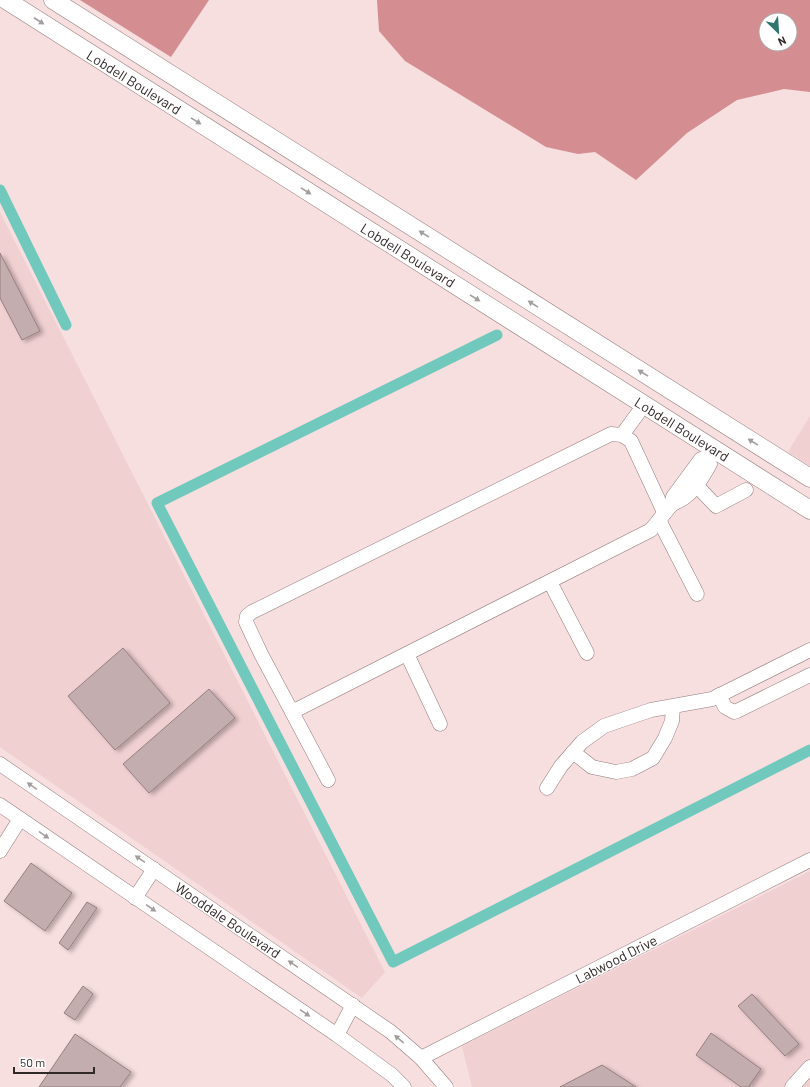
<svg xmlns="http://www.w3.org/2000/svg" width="810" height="1087" viewBox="0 0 810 1087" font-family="Barlow,sans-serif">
<defs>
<filter id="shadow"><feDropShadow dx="3.5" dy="2" stdDeviation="2" flood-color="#0004"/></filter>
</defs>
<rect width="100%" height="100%" fill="#f7dedf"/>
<g fill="#f1d0d2">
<path d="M 0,212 L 385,972 L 362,998 L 0,747 Z"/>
<path d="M 810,416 L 810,466 L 788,452 Z"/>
<path d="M 810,871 L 810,1087 L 472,1087 L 462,1046 Z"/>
</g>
<g fill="#d48d91" fill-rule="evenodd">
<path d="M 80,0 L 209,0 L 171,57 Z"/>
<path d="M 377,0 L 810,0 L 810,92 L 784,89 L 737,100 L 687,133 L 636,180 L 595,152 L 578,154 L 546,147 L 405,61 L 379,31 ZM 766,20 L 790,20 L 790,44 L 766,44 Z"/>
</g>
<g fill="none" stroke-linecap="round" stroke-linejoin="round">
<g stroke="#71c9be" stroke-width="11">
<path d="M 0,190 L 66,325"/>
<path d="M 497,335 L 157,503 L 393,962 L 810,750"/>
</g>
</g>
<g fill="#c4adae" stroke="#957f7f" filter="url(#shadow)">
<path d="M 0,253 L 40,331 L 22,340 L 0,298 Z"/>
<path d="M 123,648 L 170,703 L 115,750 L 68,696 Z"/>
<path d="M 209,689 L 235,718 L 149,793 L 123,764 Z"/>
<path d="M 31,863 L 72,893 L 45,931 L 4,901 Z"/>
<path d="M 87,902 L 97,908 L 68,950 L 59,943 Z"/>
<path d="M 83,986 L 93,994 L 75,1020 L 64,1013 Z"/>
<path d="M 752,994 L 799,1044 L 785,1056 L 738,1006 Z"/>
<path d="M 711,1033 L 761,1069 L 748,1087 L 741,1087 L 696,1055 Z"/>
<path d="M 75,1034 L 131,1072 L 120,1087 L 39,1087 Z"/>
<path d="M 602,1065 L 636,1087 L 560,1087 Z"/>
</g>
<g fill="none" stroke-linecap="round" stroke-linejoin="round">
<defs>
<g id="minor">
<path d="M 622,435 L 644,405"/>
<path d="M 708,458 L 710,464 C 700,481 692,497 672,504 L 673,497 L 701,459 L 708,458 L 714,449"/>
<path d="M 697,486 L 716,506 L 746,490"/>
<path d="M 659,520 L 697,594"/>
<path d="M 550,582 L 587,653"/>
<path d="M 407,654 L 440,724"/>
<path d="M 719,695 L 725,707 L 734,712 L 737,711 L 810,675"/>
<path d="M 292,712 L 261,654 L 246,622 L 247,616 L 252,612 L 611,434 L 622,435 L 631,441 L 664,512"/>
<path d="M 573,752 L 592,767 L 616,772 L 632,769 L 653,758 L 665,738 L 672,721 L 673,707"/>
<path d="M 0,764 L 391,1032 L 421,1058 L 446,1087"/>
<path d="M 328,780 L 292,712 L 651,530 L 672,504"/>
<path d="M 547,788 L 561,766 L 582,742 L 604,726 L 651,710 L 712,699 L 810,650"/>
<path d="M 0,805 L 337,1035 L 392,1075 L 404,1087"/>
<path d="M 0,851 L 20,819"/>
<path d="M 135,898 L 154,869"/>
<path d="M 337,1035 L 353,1005"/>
<path d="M 421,1058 L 810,860"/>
<path d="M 792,1087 L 810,1067"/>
</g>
<g id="major">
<path d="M 6,0 L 810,510"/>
<path d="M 53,0 L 810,478"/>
</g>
</defs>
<use href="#minor" stroke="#927c7d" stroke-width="15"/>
<use href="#major" stroke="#927c7d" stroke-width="19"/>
<use href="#minor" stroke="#fff" stroke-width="14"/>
<use href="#major" stroke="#fff" stroke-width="18"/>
</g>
<defs><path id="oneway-solid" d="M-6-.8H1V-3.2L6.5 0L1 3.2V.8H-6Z"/></defs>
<g fill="#a29e9e">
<use href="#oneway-solid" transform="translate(39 21) rotate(33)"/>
<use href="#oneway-solid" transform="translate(196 121) rotate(32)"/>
<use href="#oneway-solid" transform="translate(306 191) rotate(32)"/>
<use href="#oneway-solid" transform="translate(424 234) rotate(-148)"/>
<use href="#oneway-solid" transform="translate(475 298) rotate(32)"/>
<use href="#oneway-solid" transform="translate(533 304) rotate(-148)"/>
<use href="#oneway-solid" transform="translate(643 373) rotate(-148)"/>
<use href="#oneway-solid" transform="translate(753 442) rotate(-148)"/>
<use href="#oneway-solid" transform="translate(32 786) rotate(-146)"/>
<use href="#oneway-solid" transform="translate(44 835) rotate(34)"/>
<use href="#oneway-solid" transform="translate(140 859) rotate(-146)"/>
<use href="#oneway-solid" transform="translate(151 908) rotate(34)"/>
<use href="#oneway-solid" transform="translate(293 964) rotate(-146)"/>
<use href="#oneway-solid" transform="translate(305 1013) rotate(34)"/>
<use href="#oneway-solid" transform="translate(399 1039) rotate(-140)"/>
</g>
<g text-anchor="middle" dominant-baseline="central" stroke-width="3" stroke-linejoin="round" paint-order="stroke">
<g font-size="14" fill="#312828" stroke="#fff">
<text transform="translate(134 82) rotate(32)">Lobdell Boulevard</text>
<text transform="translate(408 255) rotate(32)">Lobdell Boulevard</text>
<text transform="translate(682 429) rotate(32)">Lobdell Boulevard</text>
<text transform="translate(228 920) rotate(34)">Wooddale Boulevard</text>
<text transform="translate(616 959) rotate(-27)">Labwood Drive</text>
</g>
</g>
<g transform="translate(778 32) rotate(155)"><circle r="19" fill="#ffffff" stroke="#ada9a9"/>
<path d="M0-3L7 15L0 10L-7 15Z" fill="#2f766e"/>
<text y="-6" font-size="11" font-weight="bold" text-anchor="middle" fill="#312828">N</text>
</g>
<path d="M14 1067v6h80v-6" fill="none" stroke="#312828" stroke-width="2"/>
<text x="20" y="1067" font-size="12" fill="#312828" stroke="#ffffff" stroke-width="3" paint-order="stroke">50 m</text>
</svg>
